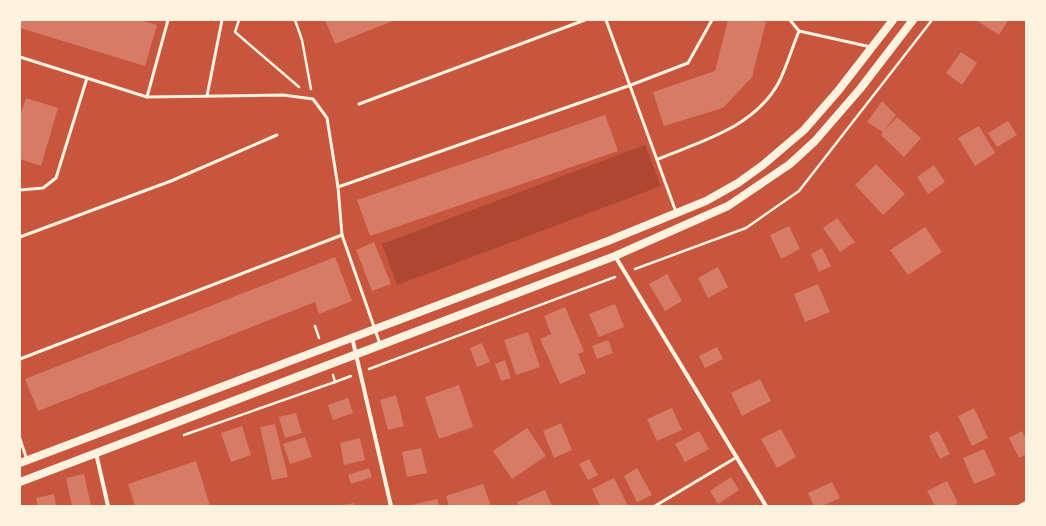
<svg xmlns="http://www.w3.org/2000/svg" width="1046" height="526" viewBox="0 0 1046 526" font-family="'Times New Roman',serif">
<rect width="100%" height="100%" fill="#c8553d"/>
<path fill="#ae4732" d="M 645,145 L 661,186 L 397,285 L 382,244 Z"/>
<g fill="#d67c66">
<path d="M 20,20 L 140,20 L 157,25 L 145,66 L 20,28 Z"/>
<path d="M 325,20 L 395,20 L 335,44 Z"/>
<path d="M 728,20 L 757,20 L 766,22 L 752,77 L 723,108 L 664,126 L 653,92 L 715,71 Z"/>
<path d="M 976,20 L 1008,20 L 999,35 Z"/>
<path d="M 961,52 L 977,63 L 962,85 L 946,73 Z"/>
<path d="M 26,98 L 58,108 L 41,166 L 20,159 L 20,116 Z"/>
<path d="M 882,101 L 896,115 L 884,131 L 897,117 L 921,138 L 904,157 L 881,135 L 883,132 L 867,122 Z"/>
<path d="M 605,115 L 618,151 L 370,236 L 357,200 Z"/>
<path d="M 1008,121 L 1017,135 L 997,147 L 988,133 Z"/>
<path d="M 979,126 L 995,153 L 975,166 L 958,138 Z"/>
<path d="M 876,164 L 905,194 L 883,215 L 855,185 Z"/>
<path d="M 934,165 L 945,182 L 928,194 L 917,177 Z"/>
<path d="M 837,218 L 855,242 L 840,252 L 823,228 Z"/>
<path d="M 789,226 L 800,249 L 781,259 L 770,235 Z"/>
<path d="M 925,227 L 942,252 L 908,275 L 890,250 Z"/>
<path d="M 374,242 L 391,284 L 372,291 L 356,250 Z"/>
<path d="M 822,248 L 831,266 L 819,272 L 811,254 Z"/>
<path d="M 335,257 L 352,301 L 319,314 L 315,302 L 38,411 L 25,379 Z"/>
<path d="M 718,267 L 728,287 L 708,298 L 698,278 Z"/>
<path d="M 667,274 L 682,301 L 665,311 L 649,284 Z"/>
<path d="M 818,284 L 830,312 L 805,322 L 794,294 Z"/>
<path d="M 615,304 L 624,327 L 599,337 L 589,314 Z"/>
<path d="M 565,307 L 584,351 L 578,354 L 586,373 L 560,384 L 540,339 L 551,334 L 544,316 Z"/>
<path d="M 528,332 L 540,367 L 516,375 L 504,340 Z"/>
<path d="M 608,340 L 613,353 L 597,359 L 592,346 Z"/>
<path d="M 482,343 L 490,362 L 477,367 L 470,348 Z"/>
<path d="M 717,347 L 723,359 L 705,368 L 699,356 Z"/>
<path d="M 505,360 L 511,378 L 501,381 L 495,364 Z"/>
<path d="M 760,379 L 771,401 L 742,416 L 731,393 Z"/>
<path d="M 459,385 L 473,427 L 439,439 L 425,397 Z"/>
<path d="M 396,395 L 404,426 L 388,430 L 380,400 Z"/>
<path d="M 348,398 L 353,413 L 333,420 L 328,405 Z"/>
<path d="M 672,408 L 682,430 L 657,441 L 647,419 Z"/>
<path d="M 974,408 L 988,438 L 972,446 L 958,416 Z"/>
<path d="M 296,413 L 302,433 L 285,438 L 279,417 Z"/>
<path d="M 561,423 L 572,450 L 554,458 L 543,431 Z"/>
<path d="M 275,424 L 288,477 L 272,480 L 260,427 Z"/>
<path d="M 242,426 L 251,455 L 231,462 L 221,433 Z"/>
<path d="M 527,428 L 546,456 L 512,479 L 493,451 Z"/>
<path d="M 781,429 L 796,457 L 777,468 L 761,439 Z"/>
<path d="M 699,431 L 709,449 L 685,462 L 675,444 Z"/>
<path d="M 938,431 L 950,454 L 940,459 L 929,436 Z"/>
<path d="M 1022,431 L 1026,440 L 1026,454 L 1019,458 L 1009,438 Z"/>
<path d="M 305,437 L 312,457 L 290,464 L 283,444 Z"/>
<path d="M 360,438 L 365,460 L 344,465 L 340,443 Z"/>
<path d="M 421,448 L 427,473 L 407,477 L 402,452 Z"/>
<path d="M 984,449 L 996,475 L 974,484 L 963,458 Z"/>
<path d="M 589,459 L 598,475 L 588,480 L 579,464 Z"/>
<path d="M 196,461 L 210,506 L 135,506 L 128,484 Z"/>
<path d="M 369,468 L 372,477 L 351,484 L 348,475 Z"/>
<path d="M 637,468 L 652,495 L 637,502 L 624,476 Z"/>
<path d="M 84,474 L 91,506 L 72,506 L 66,478 Z"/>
<path d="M 731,477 L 739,490 L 718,504 L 710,491 Z"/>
<path d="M 614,478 L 628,506 L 600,506 L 592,489 Z"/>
<path d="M 947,481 L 958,503 L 952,506 L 935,506 L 927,491 Z"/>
<path d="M 832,482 L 840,498 L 822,506 L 814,506 L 808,493 Z"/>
<path d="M 483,484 L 491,506 L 449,506 L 446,496 Z"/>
<path d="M 545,490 L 552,506 L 519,506 L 517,502 Z"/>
<path d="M 54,494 L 56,506 L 38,506 L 36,498 Z"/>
<path d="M 437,499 L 439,506 L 411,506 L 411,505 Z"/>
<path d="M 354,503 L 355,506 L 344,506 L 344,505 Z"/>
</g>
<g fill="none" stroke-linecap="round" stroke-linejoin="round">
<g stroke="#fff3e0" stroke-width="2.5">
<path d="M 239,20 L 235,32 L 299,87"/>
<path d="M 295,20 L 302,40 L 311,89"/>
<path d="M 635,269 L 746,228 L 799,191 L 932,20"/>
<path d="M 315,326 L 319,338"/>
<path d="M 369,369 L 615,277"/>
<path d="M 333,375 L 335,382 L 351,376"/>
<path d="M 184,435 L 335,382"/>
</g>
<g stroke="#fff3e0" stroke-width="3">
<path d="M 606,20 L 676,212"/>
<path d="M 790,20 L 799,31 L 871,47"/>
<path d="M 20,57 L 147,97 L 168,20"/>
<path d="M 207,96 L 222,20"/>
<path d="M 147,97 L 283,95 L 313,99 L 327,118 L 338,187"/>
<path d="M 359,104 L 585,20"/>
<path d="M 658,159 C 702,141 755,127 779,82 C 787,66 792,48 799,31"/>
<path d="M 20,190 L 43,188 L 56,178 L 87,78"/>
<path d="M 20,237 L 171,181 L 277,135"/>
<path d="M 380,344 L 342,235 L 338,187 L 631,85 L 688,63 L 712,20"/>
<path d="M 20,359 L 342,235"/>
<path d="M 20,439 L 27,460"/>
<path d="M 655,506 L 737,457"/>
</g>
<g stroke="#fff3e0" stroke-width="4">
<path d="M 615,256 L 766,506"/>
<path d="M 352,337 L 391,506"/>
<path d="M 96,453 L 108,506"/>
<path d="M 1020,506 L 1026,503"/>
</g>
<g stroke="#fff3e0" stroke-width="8">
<path d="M 20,463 L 608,241 L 706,201 L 738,183 L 763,165 L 804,130 L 838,91 L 893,20"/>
<path d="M 20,482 L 615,256 L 728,206 L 790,164 L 815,141 L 860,89 L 913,20"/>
</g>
</g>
<rect width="1046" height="526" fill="none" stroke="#fff3e0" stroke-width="42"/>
</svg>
